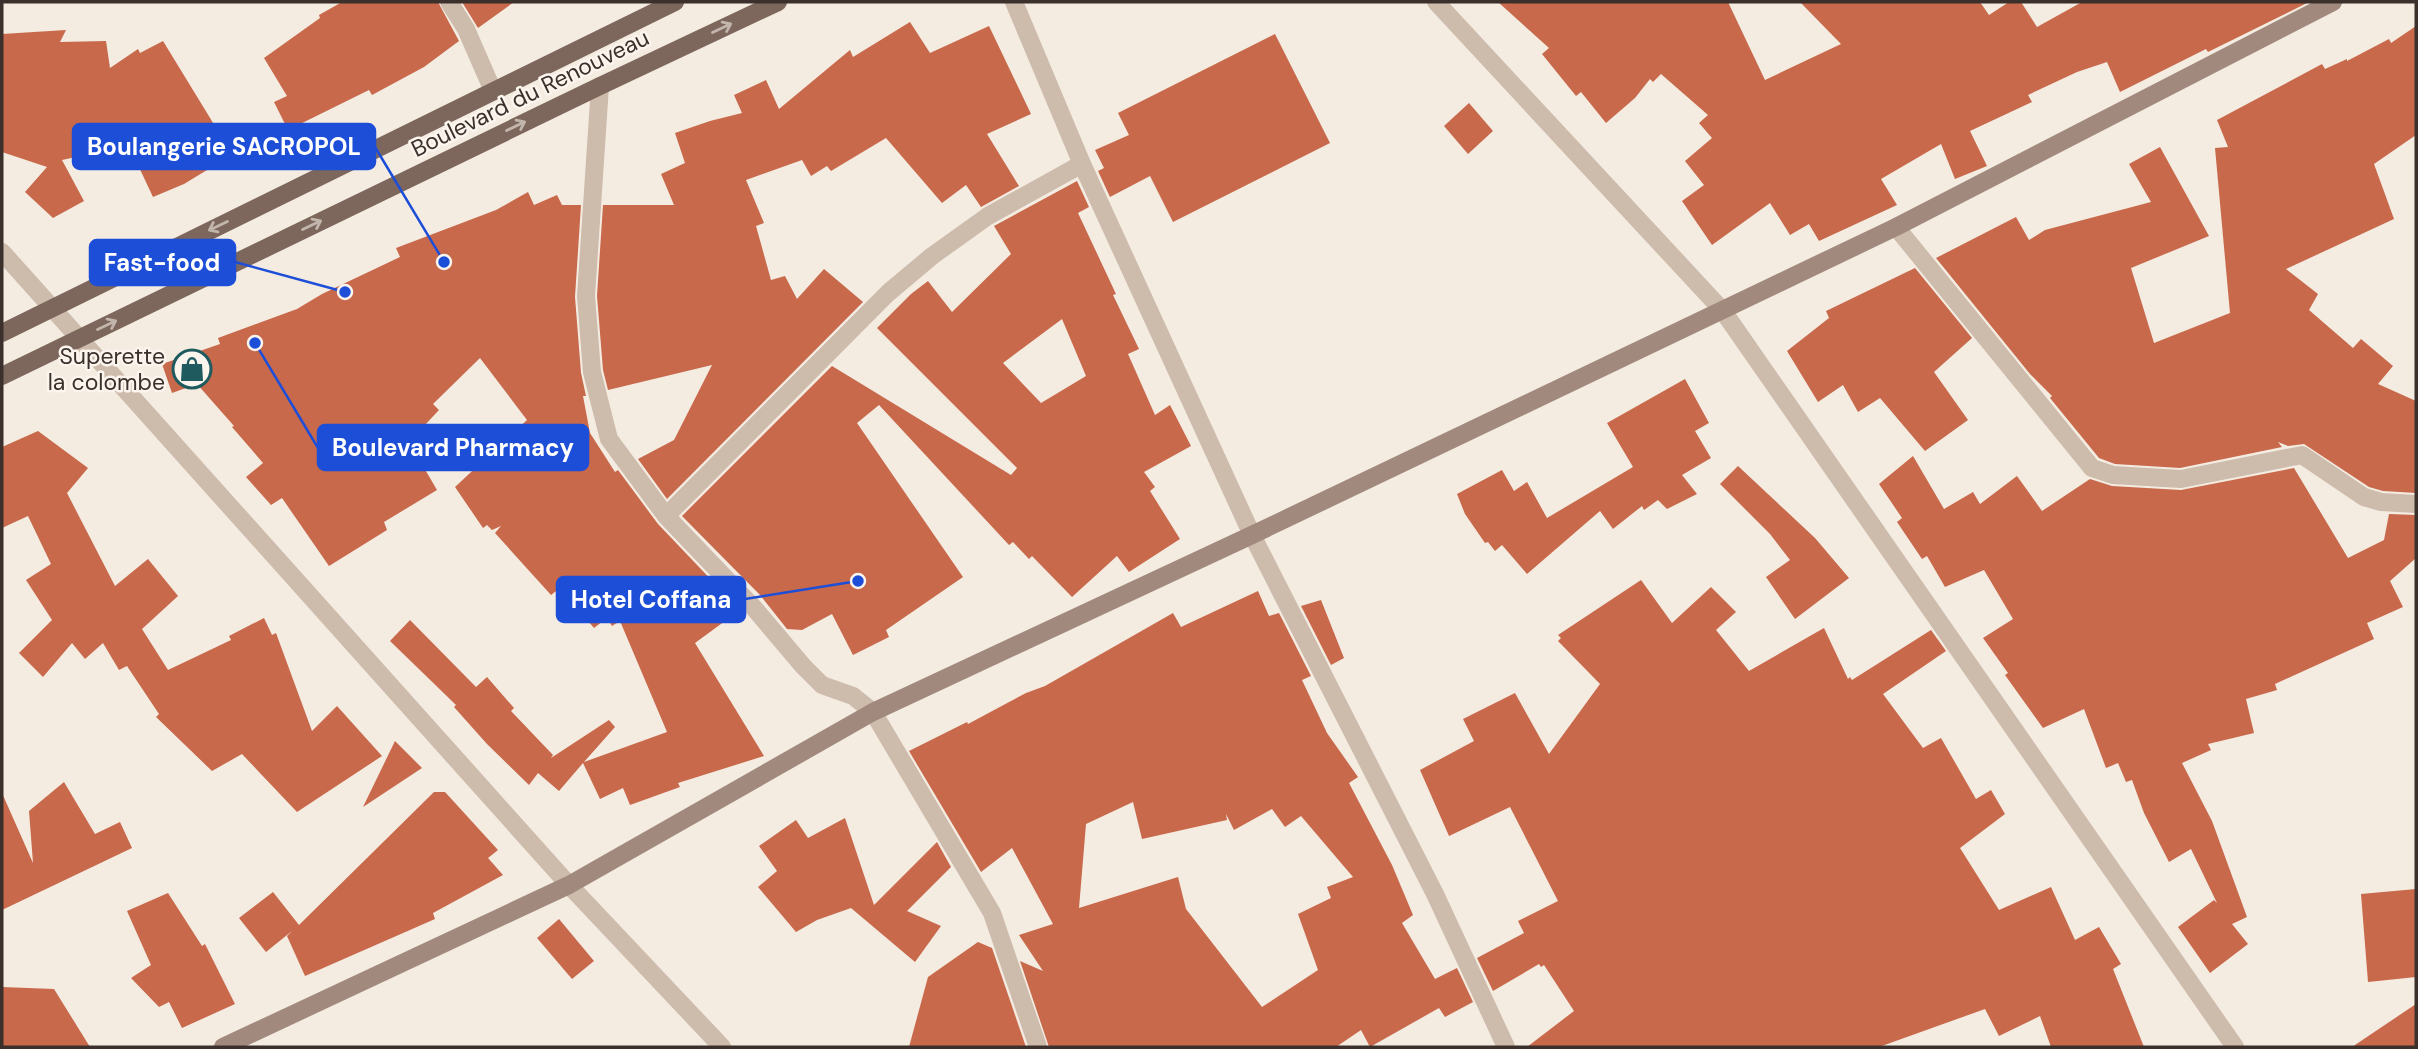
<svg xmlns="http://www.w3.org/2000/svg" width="2418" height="1049" viewBox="0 0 2418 1049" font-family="'DM Sans',sans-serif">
<rect width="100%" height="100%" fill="#f4ebe1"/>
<g fill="#c8694b" fill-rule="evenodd">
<path d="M 342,2 L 438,2 L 459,41 L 424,67 L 372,95 L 369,90 L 288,130 L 274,102 L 287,96 L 264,58 L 320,18 L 319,15 Z"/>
<path d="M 462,2 L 514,2 L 478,28 Z"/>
<path d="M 1498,2 L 1728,2 L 1765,80 L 1841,44 L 1800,2 L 1980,2 L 1989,15 L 2009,2 L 2021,2 L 2037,27 L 2082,2 L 2309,2 L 2208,52 L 2206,49 L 2120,92 L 2107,62 L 2077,72 L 2028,95 L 2032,102 L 1970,131 L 1987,166 L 1955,179 L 1941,144 L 1881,179 L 1897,205 L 1819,241 L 1809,224 L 1790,235 L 1770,203 L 1712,245 L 1682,201 L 1704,185 L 1685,161 L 1712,138 L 1699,123 L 1708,115 L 1661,74 L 1653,82 L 1650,79 L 1635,98 L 1606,123 L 1581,92 L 1576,96 L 1542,54 L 1549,48 Z"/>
<path d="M 910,22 L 930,53 L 989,26 L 1031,114 L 987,134 L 1019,186 L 981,207 L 966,185 L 942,203 L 886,138 L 831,171 L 827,166 L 811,176 L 802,160 L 746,180 L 764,223 L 756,226 L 771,280 L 785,276 L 797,299 L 824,269 L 863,302 L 667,499 L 638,459 L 674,440 L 712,365 L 608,390 L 603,370 L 597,296 L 603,205 L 674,205 L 661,174 L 685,163 L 675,133 L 710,121 L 742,113 L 734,95 L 766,80 L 779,109 L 850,50 L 853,57 Z"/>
<path d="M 2416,26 L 2416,135 L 2374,164 L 2394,219 L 2286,269 L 2318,294 L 2309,310 L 2353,348 L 2361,339 L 2393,366 L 2378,384 L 2416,401 L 2416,493 L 2383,491 L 2369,487 L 2304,444 L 2288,446 L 2278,442 L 2282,447 L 2180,468 L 2115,464 L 2099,458 L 2050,398 L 2052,396 L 2030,374 L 1936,258 L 2016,217 L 2029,240 L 2045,230 L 2151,202 L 2129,164 L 2160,147 L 2209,236 L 2131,268 L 2154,343 L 2230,313 L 2215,148 L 2228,147 L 2217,120 L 2322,64 L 2325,69 L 2347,59 L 2347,61 L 2389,39 L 2391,43 Z"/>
<path d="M 66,30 L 60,42 L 106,41 L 110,68 L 138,49 L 140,53 L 163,41 L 229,149 L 203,164 L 207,170 L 184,184 L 153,197 L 122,131 L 94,153 L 62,160 L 84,201 L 53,218 L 25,192 L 47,167 L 2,152 L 2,34 Z"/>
<path d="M 1275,34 L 1330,143 L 1173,222 L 1150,176 L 1110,197 L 1098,171 L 1104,168 L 1095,150 L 1129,135 L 1118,113 Z"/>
<path d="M 1469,103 L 1493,131 L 1468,154 L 1444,126 Z"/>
<path d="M 1077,181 L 1089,207 L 1078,213 L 1116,294 L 1113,295 L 1139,349 L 1128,354 L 1155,415 L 1170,405 L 1191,446 L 1144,472 L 1155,487 L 1150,491 L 1180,539 L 1129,572 L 1117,556 L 1072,597 L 1032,556 L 1029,559 L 1013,542 L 1009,545 L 879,405 L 857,423 L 963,577 L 886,630 L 889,637 L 853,655 L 832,614 L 802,630 L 787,629 L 760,595 L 682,516 L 832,366 L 1011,475 L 1017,468 L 877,328 L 911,294 L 928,281 L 952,312 L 1011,254 L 994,226 ZM 1062,319 L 1086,376 L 1041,403 L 1003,363 Z"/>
<path d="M 528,192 L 534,205 L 557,195 L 562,205 L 581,205 L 575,297 L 581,373 L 586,396 L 583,396 L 590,433 L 615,472 L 618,470 L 658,524 L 740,610 L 695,643 L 764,756 L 678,783 L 680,787 L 630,805 L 623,788 L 600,799 L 583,763 L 559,791 L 538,773 L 529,785 L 487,744 L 454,707 L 456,705 L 390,641 L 410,620 L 476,687 L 487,677 L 514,708 L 511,711 L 553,755 L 551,758 L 609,720 L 615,727 L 584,762 L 667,732 L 620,621 L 612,626 L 607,618 L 594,628 L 560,588 L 551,595 L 495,533 L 501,526 L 492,530 L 487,525 L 483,528 L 455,487 L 527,420 L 480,358 L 433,404 L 439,410 L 409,442 L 437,490 L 384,522 L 387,530 L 329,566 L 282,498 L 271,505 L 246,477 L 263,463 L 232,427 L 234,426 L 197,384 L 172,393 L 162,364 L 220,344 L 218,338 L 297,309 L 322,294 L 400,257 L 396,248 L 496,210 Z"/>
<path d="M 1915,268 L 1972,338 L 1934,372 L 1968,420 L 1925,451 L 1880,398 L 1858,412 L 1843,385 L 1818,402 L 1787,351 L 1829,318 L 1826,311 Z"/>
<path d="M 1685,379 L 1709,423 L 1695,431 L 1711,458 L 1682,475 L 1697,494 L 1667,509 L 1658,500 L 1644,510 L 1642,506 L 1613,529 L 1600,511 L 1527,574 L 1502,545 L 1495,551 L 1488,542 L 1485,543 L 1465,514 L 1457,494 L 1502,470 L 1514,491 L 1527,482 L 1547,518 L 1633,467 L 1607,423 Z"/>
<path d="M 38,431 L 88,468 L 67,493 L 115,586 L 148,559 L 178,596 L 142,629 L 168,670 L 231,640 L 229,636 L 264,618 L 272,635 L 276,633 L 312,731 L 337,706 L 382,756 L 297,812 L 242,754 L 212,771 L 156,717 L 159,714 L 127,666 L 119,670 L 103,643 L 85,659 L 72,643 L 43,677 L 19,653 L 52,620 L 26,580 L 51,564 L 28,516 L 2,528 L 2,447 Z"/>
<path d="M 1913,456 L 1944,509 L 1973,492 L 1980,504 L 2017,476 L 2042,511 L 2090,479 L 2112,486 L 2181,490 L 2294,468 L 2348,558 L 2384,540 L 2389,514 L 2416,515 L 2416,558 L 2390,581 L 2403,607 L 2367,623 L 2374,639 L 2275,684 L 2277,690 L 2246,699 L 2254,733 L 2208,744 L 2211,750 L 2182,763 L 2212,821 L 2247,917 L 2232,924 L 2248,944 L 2210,973 L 2178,927 L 2214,900 L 2217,903 L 2191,849 L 2169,862 L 2144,813 L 2132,780 L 2126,782 L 2118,763 L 2106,768 L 2084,709 L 2043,728 L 2005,675 L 2008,673 L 1983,638 L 2013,619 L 1984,570 L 1945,587 L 1927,556 L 1922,559 L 1897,522 L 1902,518 L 1879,484 Z"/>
<path d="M 1738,466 L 1815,538 L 1849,578 L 1795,619 L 1766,577 L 1790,560 L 1770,534 L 1720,484 Z"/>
<path d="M 1641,580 L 1672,623 L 1711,587 L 1736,612 L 1716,630 L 1749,671 L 1824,628 L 1848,679 L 1850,677 L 1852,680 L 1931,630 L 1946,651 L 1883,694 L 1923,748 L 1941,738 L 1976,799 L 1991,790 L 2005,814 L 1960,848 L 1999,910 L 2051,887 L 2075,940 L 2099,927 L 2121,964 L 2113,969 L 2144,1047 L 2051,1047 L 2040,1016 L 1999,1036 L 1985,1009 L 1879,1047 L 1527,1047 L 1574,1011 L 1544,965 L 1541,967 L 1539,964 L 1493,991 L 1477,958 L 1524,933 L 1518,921 L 1558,901 L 1510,807 L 1449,836 L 1420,770 L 1474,741 L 1463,719 L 1515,693 L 1549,754 L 1600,684 L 1558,641 L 1561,638 L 1558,635 Z"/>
<path d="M 1258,591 L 1269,616 L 1279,613 L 1311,676 L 1302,680 L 1327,733 L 1358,777 L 1349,783 L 1392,865 L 1413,915 L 1402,923 L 1435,979 L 1457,968 L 1473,1002 L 1445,1017 L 1439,1008 L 1370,1047 L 1361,1030 L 1336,1047 L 1049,1047 L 1020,961 L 1043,971 L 1019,935 L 1053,924 L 1012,848 L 981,872 L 909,751 L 967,722 L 968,724 L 1026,693 L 1045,686 L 1173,613 L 1181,627 ZM 1133,802 L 1142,839 L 1227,820 L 1226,814 L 1234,830 L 1272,809 L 1285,827 L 1301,816 L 1353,877 L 1327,887 L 1331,898 L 1298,914 L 1318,970 L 1262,1007 L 1186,909 L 1178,877 L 1079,908 L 1086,824 Z"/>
<path d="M 1321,600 L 1344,658 L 1331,665 L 1301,606 Z"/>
<path d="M 395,741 L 422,768 L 363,807 Z"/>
<path d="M 64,782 L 95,834 L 120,822 L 132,848 L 2,910 L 2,793 L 33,863 L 29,811 Z"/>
<path d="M 434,792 L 445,792 L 498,850 L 488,858 L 503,875 L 433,913 L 435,919 L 305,976 L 287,936 L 292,931 L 266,952 L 239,918 L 273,892 L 299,925 Z"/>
<path d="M 845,818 L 874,905 L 937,842 L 951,867 L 907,911 L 941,926 L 915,962 L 851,908 L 817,920 L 796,932 L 758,887 L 777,871 L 759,846 L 796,820 L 808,838 Z"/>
<path d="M 2416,889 L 2416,977 L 2368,982 L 2361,894 Z"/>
<path d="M 168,893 L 202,946 L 205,944 L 235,1004 L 182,1028 L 169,1002 L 159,1007 L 131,978 L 151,965 L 127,911 Z"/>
<path d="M 559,919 L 594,961 L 572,979 L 537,938 Z"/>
<path d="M 978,942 L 992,948 L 1026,1047 L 909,1047 L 928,977 Z"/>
<path d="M 2,987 L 54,989 L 90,1047 L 2,1047 Z"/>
<path d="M 2416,1004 L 2416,1047 L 2352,1047 Z"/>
</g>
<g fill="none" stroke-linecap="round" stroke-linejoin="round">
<g stroke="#cdbbac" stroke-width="18">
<path d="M 449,2 L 466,29 L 493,91"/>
<path d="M 1014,2 L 1082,164 L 1252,535 L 1435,894 L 1506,1047"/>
<path d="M 1436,2 L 1723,311 L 2235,1047"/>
<path d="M 600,86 L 586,296 L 592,372 L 609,439 L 666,516 L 754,608 L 803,666 L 822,685 L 853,696 L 873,712 L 992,913 L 1038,1047"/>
<path d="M 1896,227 L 2092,468 L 2113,475 L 2181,479 L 2302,455 L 2364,497 L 2381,502 L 2416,504"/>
<path d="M 2,252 L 569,885 L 722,1047"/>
<path d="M 666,516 L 888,293 L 932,256 L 988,216 L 1082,164"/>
</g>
<path stroke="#a18a7d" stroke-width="18" d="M 223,1047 L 569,885 L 873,712 L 1252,535 L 1896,227 L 2333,2"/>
<g stroke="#7d675c" stroke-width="18">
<path d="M 2,333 L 675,2"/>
<path d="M 2,376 L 600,86 L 778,2"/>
</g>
</g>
<defs><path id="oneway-shaft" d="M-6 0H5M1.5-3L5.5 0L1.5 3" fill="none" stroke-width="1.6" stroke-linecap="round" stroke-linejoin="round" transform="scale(1.75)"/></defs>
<g stroke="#c2b5ac">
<use href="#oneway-shaft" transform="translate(722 28) rotate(-25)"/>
<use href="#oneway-shaft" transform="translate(516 126) rotate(-26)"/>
<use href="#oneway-shaft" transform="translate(312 225) rotate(-26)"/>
<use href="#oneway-shaft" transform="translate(218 226) rotate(154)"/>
<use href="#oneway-shaft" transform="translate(107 325) rotate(-26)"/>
</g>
<defs>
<symbol id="shop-ring" viewBox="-11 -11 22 22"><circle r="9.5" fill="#fbf5ee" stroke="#1f5a5e" stroke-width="1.5"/><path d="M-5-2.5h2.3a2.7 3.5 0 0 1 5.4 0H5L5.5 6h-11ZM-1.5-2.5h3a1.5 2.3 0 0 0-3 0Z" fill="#1f5a5e"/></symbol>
</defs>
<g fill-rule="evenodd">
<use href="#shop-ring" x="170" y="347" width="44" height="44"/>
</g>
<g text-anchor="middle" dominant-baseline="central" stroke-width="5" stroke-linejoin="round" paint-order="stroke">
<g font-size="23" fill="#3b302b" stroke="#fbf5ee">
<text transform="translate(530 93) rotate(-26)">Boulevard du Renouveau</text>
</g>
<g font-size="23" fill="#3b302b" stroke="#fbf5ee" text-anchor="end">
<text x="165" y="356">Superette<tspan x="165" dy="26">la colombe</tspan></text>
</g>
</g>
<path fill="none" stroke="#1d4ed8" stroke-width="2.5" d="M444 262L375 147M345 292L235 262M255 343L318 448M858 581L745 599"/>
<g fill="#1d4ed8" stroke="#fbf5ee" stroke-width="2.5">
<circle cx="444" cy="262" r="7"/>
<circle cx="345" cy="292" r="7"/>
<circle cx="255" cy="343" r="7"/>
<circle cx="858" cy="581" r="7"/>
</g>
<g fill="#1d4ed8" stroke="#1d4ed8" stroke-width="2.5">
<rect x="73" y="124" width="302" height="45" rx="7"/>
<rect x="90" y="240" width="145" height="45" rx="7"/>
<rect x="318" y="425" width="270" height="45" rx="7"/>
<rect x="557" y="577" width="188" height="45" rx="7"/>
</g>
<g font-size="24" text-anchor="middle" font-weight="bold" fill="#fff">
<text x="224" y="155">Boulangerie SACROPOL</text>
<text x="162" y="271">Fast-food</text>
<text x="453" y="456">Boulevard Pharmacy</text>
<text x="651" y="608">Hotel Coffana</text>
</g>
<rect width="2418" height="1049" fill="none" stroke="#3b302b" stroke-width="7"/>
</svg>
